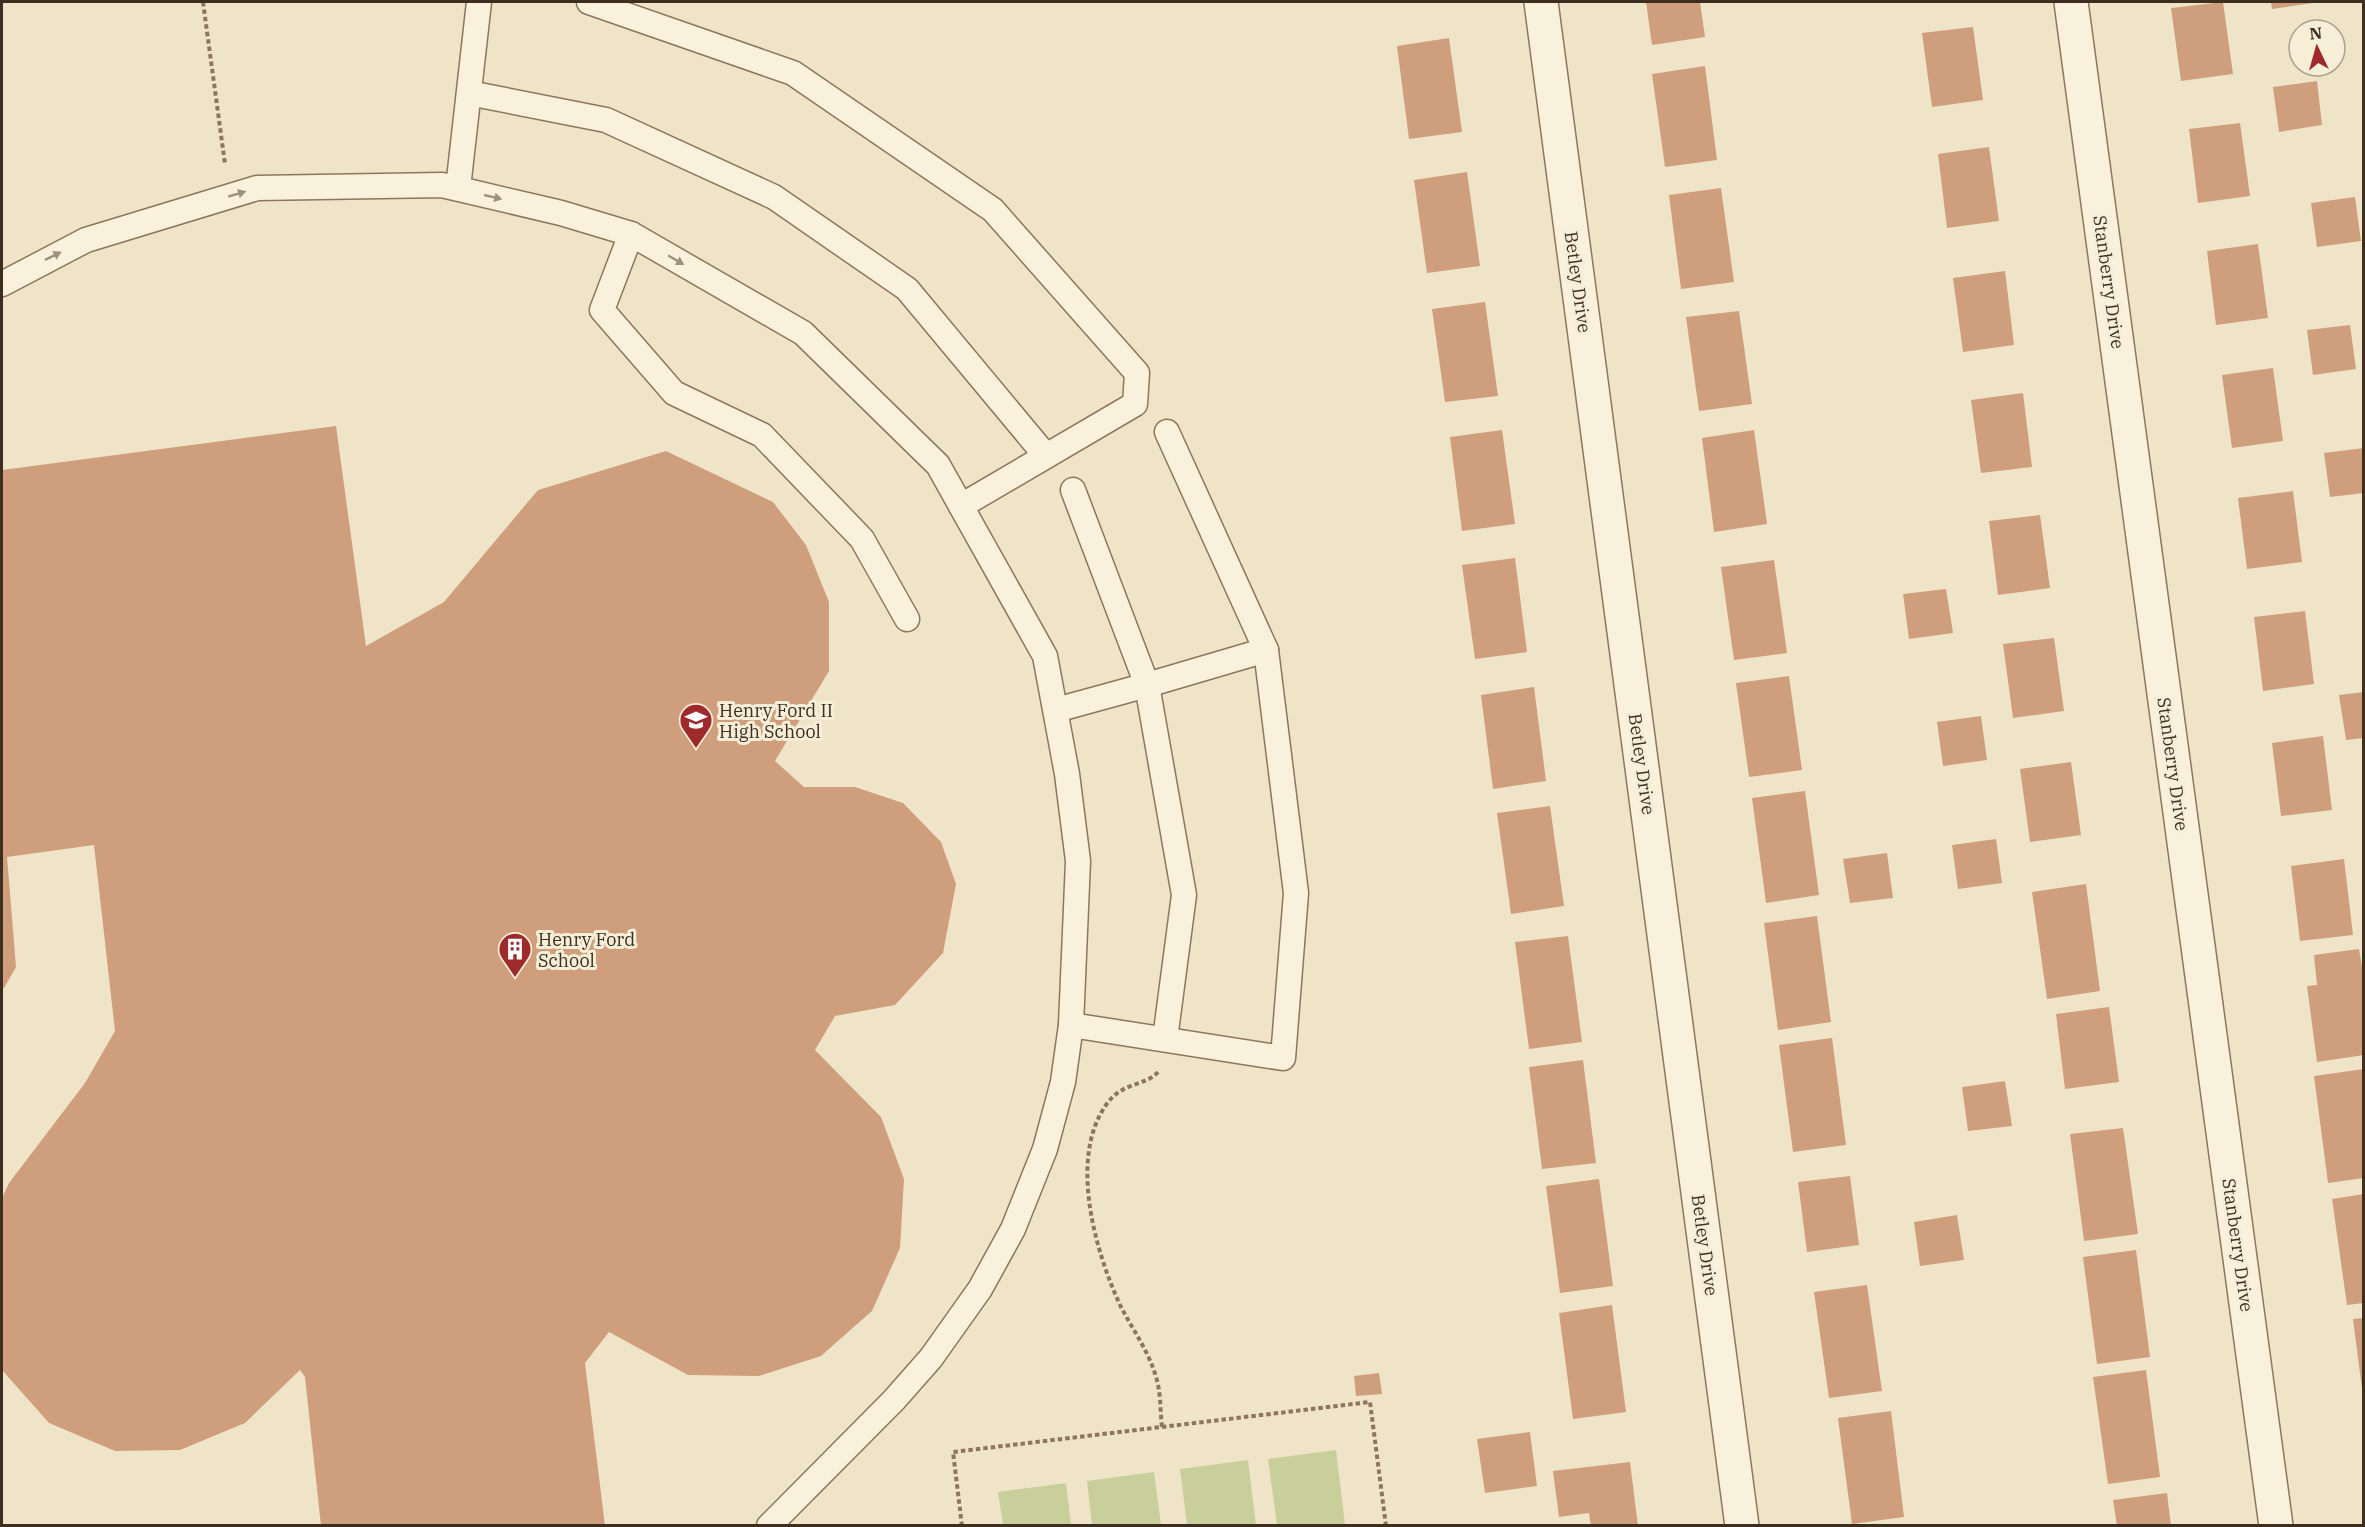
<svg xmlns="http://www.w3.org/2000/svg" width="2365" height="1527" viewBox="0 0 2365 1527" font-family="'IBM Plex Serif',serif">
<rect width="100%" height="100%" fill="#f0e4c8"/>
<g fill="#c9cf9b">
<path d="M 1336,1450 L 1345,1525 L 1277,1525 L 1268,1459 Z"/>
<path d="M 1248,1460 L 1256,1525 L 1187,1525 L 1180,1469 Z"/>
<path d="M 1154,1472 L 1161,1525 L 1092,1525 L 1087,1481 Z"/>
<path d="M 1066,1483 L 1071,1525 L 1003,1525 L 998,1492 Z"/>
</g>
<g fill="#cf9f7d">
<path d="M 1646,2 L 1700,2 L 1705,37 L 1652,45 Z"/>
<path d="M 2223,2 L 2233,74 L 2181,81 L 2171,8 Z"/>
<path d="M 2271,2 L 2313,2 L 2313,3 L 2272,9 Z"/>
<path d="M 1973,27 L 1983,100 L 1932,107 L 1922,33 Z"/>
<path d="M 1449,38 L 1462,132 L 1409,139 L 1397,46 Z"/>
<path d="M 1705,66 L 1717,160 L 1665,167 L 1652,74 Z"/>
<path d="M 2317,81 L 2322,125 L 2279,132 L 2273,87 Z"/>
<path d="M 2240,123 L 2250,196 L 2198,203 L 2189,129 Z"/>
<path d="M 1989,147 L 1999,221 L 1947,228 L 1938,154 Z"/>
<path d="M 1467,172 L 1480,266 L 1427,273 L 1414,180 Z"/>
<path d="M 1721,188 L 1734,282 L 1681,289 L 1669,195 Z"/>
<path d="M 2355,197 L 2361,241 L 2317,247 L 2311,203 Z"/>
<path d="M 2258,244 L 2268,318 L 2216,325 L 2207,251 Z"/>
<path d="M 2005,271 L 2014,345 L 1963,352 L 1953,278 Z"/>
<path d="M 1485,302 L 1498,396 L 1445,402 L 1432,309 Z"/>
<path d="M 1739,311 L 1752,404 L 1699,411 L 1686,317 Z"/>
<path d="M 2350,325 L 2356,369 L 2313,375 L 2307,330 Z"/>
<path d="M 2273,368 L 2283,441 L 2232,448 L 2222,375 Z"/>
<path d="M 2023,393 L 2032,467 L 1981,473 L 1971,400 Z"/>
<path d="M 336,426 L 366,646 L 444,602 L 538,490 L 666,451 L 773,502 L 806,545 L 829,602 L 829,671 L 775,761 L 804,787 L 855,787 L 903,803 L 941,842 L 956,884 L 943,953 L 895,1005 L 835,1016 L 815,1050 L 881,1117 L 904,1179 L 900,1248 L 872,1311 L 821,1356 L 759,1376 L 688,1375 L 609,1332 L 585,1363 L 605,1526 L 321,1526 L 305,1377 L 300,1370 L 245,1423 L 180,1450 L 115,1451 L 49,1423 L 2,1370 L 2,1198 L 9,1183 L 85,1083 L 115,1031 L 94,845 L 7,857 L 16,967 L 4,988 L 2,988 L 2,470 Z"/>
<path d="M 1502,430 L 1515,524 L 1462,531 L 1450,437 Z"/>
<path d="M 1754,430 L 1767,524 L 1714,532 L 1702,438 Z"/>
<path d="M 2364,448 L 2364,493 L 2330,497 L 2324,453 Z"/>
<path d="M 2293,491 L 2302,562 L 2247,569 L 2238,498 Z"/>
<path d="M 2040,515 L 2050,588 L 1998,595 L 1989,521 Z"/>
<path d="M 1515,558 L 1527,652 L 1475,659 L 1462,565 Z"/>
<path d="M 1774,560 L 1787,653 L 1734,660 L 1721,567 Z"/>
<path d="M 1946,589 L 1953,633 L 1909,639 L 1903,594 Z"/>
<path d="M 2305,611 L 2314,684 L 2263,691 L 2254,617 Z"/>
<path d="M 2054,638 L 2064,711 L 2013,718 L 2003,644 Z"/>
<path d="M 1789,676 L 1802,770 L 1749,777 L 1736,683 Z"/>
<path d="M 1534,687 L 1546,781 L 1493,789 L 1481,695 Z"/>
<path d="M 2364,692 L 2364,738 L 2346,740 L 2339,695 Z"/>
<path d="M 1981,716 L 1987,760 L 1943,766 L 1937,722 Z"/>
<path d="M 2323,736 L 2332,810 L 2281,816 L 2272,743 Z"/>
<path d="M 2071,762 L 2081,835 L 2030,842 L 2020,769 Z"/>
<path d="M 1805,791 L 1819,895 L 1766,903 L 1752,798 Z"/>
<path d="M 1550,806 L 1564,906 L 1511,914 L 1497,813 Z"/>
<path d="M 1996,839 L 2002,883 L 1958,889 L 1952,845 Z"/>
<path d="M 1887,853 L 1893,898 L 1850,903 L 1843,859 Z"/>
<path d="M 2344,859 L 2353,935 L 2300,941 L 2291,866 Z"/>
<path d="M 2086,884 L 2100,991 L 2047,999 L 2032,892 Z"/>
<path d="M 1817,916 L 1831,1022 L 1778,1030 L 1764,923 Z"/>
<path d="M 1568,936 L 1582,1042 L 1529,1049 L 1515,942 Z"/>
<path d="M 2359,949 L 2364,979 L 2364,1055 L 2317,1062 L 2307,986 L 2317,985 L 2314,955 Z"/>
<path d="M 2109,1007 L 2119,1082 L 2065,1089 L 2056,1014 Z"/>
<path d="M 1832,1038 L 1846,1145 L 1793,1152 L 1779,1045 Z"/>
<path d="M 1583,1060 L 1596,1163 L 1542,1169 L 1529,1067 Z"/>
<path d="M 2364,1069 L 2364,1178 L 2328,1183 L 2314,1076 Z"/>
<path d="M 2005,1081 L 2012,1126 L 1968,1131 L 1962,1087 Z"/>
<path d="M 2123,1128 L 2138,1234 L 2084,1241 L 2070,1134 Z"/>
<path d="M 1850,1176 L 1859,1245 L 1807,1252 L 1798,1182 Z"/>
<path d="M 1599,1179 L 1613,1286 L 1560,1293 L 1546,1186 Z"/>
<path d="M 2364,1194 L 2364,1303 L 2347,1305 L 2332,1199 Z"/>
<path d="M 1957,1215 L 1964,1260 L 1920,1266 L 1914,1222 Z"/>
<path d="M 2136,1250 L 2150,1357 L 2097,1364 L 2083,1257 Z"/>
<path d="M 1867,1285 L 1882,1391 L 1829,1398 L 1814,1292 Z"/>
<path d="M 1612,1305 L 1626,1412 L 1573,1419 L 1559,1313 Z"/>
<path d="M 2364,1318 L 2364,1389 L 2362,1389 L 2353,1319 Z"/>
<path d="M 2146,1370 L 2160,1477 L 2108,1484 L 2093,1377 Z"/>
<path d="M 1379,1373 L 1382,1394 L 1356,1396 L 1354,1376 Z"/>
<path d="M 1891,1411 L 1904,1517 L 1852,1524 L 1838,1418 Z"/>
<path d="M 1530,1432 L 1537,1486 L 1485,1493 L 1477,1439 Z"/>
<path d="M 1630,1462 L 1638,1526 L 1591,1526 L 1589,1513 L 1559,1517 L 1553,1471 Z"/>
<path d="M 2167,1493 L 2171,1526 L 2117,1526 L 2113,1500 Z"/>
</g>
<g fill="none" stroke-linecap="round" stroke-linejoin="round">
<defs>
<g id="service">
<path d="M 589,2 L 793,73 L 993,210 L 1137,373 L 1135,404 L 961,506"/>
<path d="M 469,93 L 606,120 L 774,197 L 907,289 L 1046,456"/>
<path d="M 458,188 L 479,2"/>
<path d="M 631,234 L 602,310 L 674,393 L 762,435 L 862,539 L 907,619"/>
<path d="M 2,284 L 86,240 L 257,188 L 442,185 L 561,213 L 631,234 L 803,333 L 938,465 L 1045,656 L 1067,774 L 1078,861 L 1071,1025 L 1063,1082 L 1045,1149 L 1013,1229 L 980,1289 L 931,1358 L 894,1400 L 769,1526"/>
<path d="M 1056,710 L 1147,685 L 1073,490"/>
<path d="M 1071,1025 L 1283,1058 L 1296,893 L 1266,650"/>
<path d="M 1165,1039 L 1184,895 L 1147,685 L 1266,650 L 1167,432"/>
</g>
<g id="minor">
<path d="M 1541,2 L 1742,1526"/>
<path d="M 2071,2 L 2276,1526"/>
</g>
</defs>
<use href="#service" stroke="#8d765c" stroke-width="27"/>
<use href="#minor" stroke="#8d765c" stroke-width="36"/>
<g stroke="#8d765c" stroke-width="4" stroke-dasharray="4.5 3" stroke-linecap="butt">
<path d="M 203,2 L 225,164"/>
<path d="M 1158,1072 C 1146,1086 1121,1082 1106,1105 C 1068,1159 1096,1254 1121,1307 C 1133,1330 1149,1352 1156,1377 C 1161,1392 1160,1410 1162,1427"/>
<path d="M 962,1526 L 953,1452 L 1370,1402 L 1386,1526"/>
</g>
<use href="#service" stroke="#faf1dc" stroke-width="24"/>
<use href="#minor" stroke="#faf1dc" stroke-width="33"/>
</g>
<defs><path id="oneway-solid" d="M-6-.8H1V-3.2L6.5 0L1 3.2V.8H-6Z" transform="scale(1.5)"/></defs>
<g fill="#9c907e">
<use href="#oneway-solid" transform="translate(237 194) rotate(-16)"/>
<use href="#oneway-solid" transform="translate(493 197) rotate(13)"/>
<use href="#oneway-solid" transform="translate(53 256) rotate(-26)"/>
<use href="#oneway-solid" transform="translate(676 260) rotate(30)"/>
</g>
<defs>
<symbol id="school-pin" viewBox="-11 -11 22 30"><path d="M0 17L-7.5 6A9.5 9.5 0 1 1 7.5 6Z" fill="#9e2a2b" stroke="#f7eed8"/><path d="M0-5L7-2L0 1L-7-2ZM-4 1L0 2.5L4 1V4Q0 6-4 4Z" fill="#fff"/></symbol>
<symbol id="building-pin" viewBox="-11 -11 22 30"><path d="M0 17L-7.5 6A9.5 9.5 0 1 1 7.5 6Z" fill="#9e2a2b" stroke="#f7eed8"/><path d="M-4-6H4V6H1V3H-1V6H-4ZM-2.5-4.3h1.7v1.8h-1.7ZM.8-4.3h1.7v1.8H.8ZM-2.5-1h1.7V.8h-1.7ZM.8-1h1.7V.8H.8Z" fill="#fff"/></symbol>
</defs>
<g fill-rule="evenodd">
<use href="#school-pin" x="677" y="701" width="38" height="52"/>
<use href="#building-pin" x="496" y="930" width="38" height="52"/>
</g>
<g text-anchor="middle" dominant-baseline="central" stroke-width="6" stroke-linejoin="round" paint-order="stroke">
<g font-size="18" fill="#3d2e20" stroke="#f7eed8">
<text transform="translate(1578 282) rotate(82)">Betley Drive</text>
<text transform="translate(2109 282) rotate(82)">Stanberry Drive</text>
<text transform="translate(1642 764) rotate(82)">Betley Drive</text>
<text transform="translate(2173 764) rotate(82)">Stanberry Drive</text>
<text transform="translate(1705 1245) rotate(82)">Betley Drive</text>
<text transform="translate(2238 1245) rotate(82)">Stanberry Drive</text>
</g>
<g font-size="18" fill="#3d2e20" stroke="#f7eed8" text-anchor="start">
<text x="719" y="710">Henry Ford II<tspan x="719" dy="21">High School</tspan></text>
<text x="538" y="939">Henry Ford<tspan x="538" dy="21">School</tspan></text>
</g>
</g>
<rect width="2365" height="1527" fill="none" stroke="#3d2e20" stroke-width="6"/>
<g transform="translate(2317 48) rotate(355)"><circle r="28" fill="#f7eed8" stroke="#ada18e" stroke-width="1.5"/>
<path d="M0-4.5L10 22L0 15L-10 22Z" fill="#9e2a2b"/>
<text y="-9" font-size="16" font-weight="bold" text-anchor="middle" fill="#3d2e20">N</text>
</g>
</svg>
